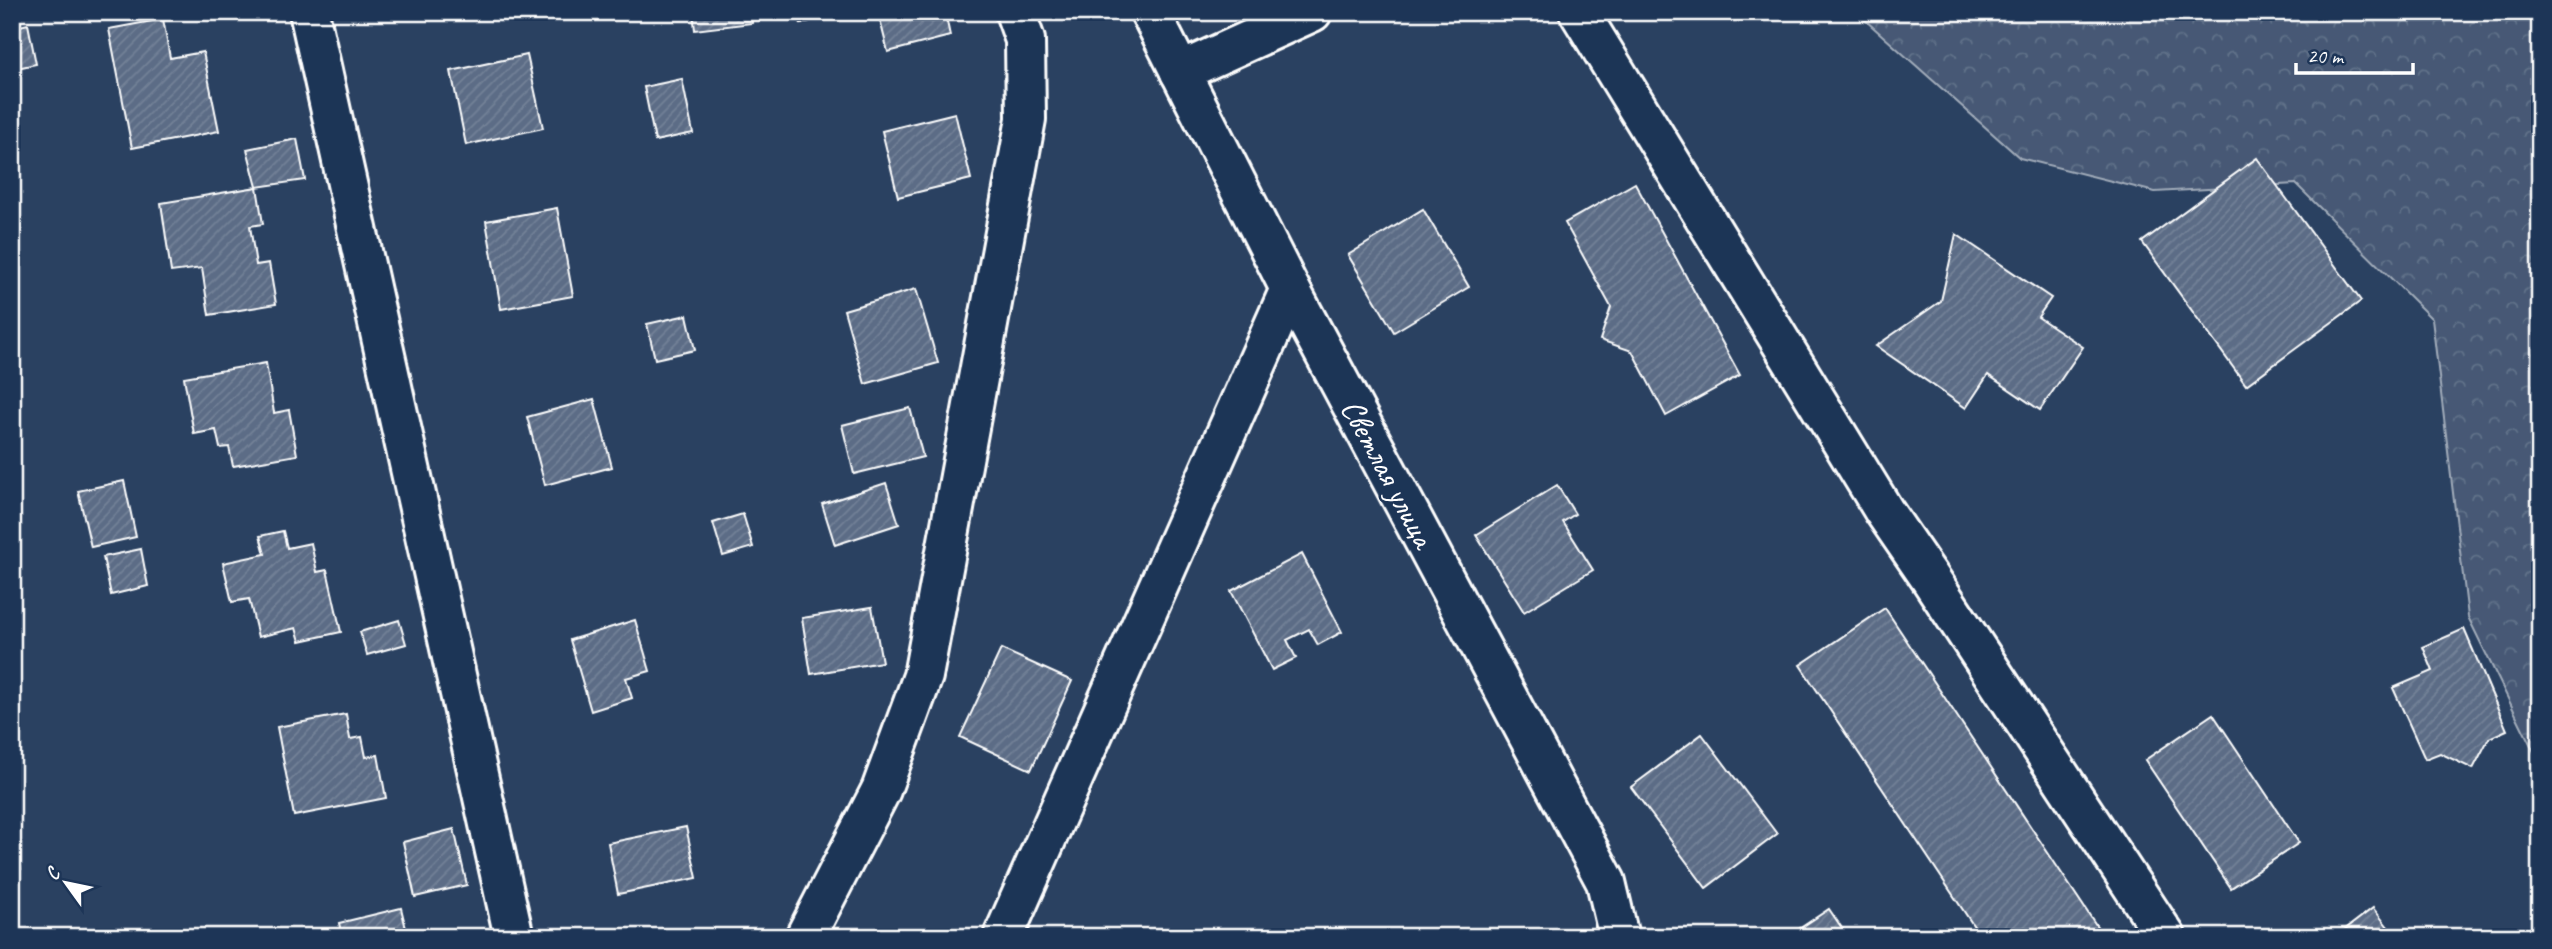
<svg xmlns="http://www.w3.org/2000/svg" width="2552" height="949" viewBox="0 0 2552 949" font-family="Caveat,sans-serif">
<defs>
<pattern id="forest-crowns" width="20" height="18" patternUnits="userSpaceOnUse" patternTransform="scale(1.75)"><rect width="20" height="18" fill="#465975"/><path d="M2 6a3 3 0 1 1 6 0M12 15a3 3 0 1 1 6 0" fill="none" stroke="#62728a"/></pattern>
<pattern id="building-hatch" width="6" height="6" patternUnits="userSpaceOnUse" patternTransform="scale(1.75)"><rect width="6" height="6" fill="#5b6c86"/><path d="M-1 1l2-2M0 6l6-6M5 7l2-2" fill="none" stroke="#748298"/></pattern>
</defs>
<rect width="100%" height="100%" fill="#2a4161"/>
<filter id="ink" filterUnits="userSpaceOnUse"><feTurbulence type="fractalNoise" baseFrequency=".0143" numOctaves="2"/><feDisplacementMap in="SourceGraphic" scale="14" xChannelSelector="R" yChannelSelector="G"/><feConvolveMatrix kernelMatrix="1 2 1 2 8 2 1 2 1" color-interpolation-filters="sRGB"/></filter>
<g filter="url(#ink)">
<path fill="url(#forest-crowns)" stroke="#a2acba" stroke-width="2" d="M 1856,12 L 2540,12 L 2540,764 L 2468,617 L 2432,319 L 2296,184 L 2155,192 L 2020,158 Z"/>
<g fill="url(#building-hatch)" stroke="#fff" stroke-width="2">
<path d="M 693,12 L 751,12 L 752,23 L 695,30 Z"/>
<path d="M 797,12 L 831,12 L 832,14 L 801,24 Z"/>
<path d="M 878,12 L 945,12 L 950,36 L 888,52 Z"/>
<path d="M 163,19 L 170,58 L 203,52 L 219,131 L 132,148 L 109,29 Z"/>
<path d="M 28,24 L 36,64 L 12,69 L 12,28 Z"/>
<path d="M 527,55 L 543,128 L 466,145 L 451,71 Z"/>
<path d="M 682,79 L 693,133 L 655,141 L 644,87 Z"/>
<path d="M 955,113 L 971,179 L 898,197 L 882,131 Z"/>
<path d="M 297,139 L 305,180 L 257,187 L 247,149 Z"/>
<path d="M 2257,158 L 2361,301 L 2246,385 L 2142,242 Z"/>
<path d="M 1635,183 L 1740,375 L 1666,416 L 1632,351 L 1600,340 L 1611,307 L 1565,223 Z"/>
<path d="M 257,187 L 263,224 L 250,226 L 256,265 L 269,263 L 276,304 L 209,315 L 202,268 L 171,272 L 161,203 Z"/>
<path d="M 557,208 L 573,296 L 501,309 L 486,221 Z"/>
<path d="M 1423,209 L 1469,287 L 1394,332 L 1348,255 Z"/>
<path d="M 1956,234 L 2051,298 L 2038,317 L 2083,347 L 2040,410 L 1988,375 L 1966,408 L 1876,346 L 1941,301 Z"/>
<path d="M 916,289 L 938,363 L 865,384 L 844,310 Z"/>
<path d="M 687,315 L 695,350 L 655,359 L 647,324 Z"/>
<path d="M 266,363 L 274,413 L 289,410 L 297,455 L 233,466 L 229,447 L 220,448 L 216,430 L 194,434 L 184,377 Z"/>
<path d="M 594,399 L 612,467 L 545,485 L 527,417 Z"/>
<path d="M 910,408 L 923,457 L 854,474 L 842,425 Z"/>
<path d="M 124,481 L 136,537 L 91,547 L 78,491 Z"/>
<path d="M 886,483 L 899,524 L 835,545 L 822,504 Z"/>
<path d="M 1557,485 L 1575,514 L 1563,522 L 1593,570 L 1524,612 L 1476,535 Z"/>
<path d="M 743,514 L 753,547 L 723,556 L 713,523 Z"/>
<path d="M 283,531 L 287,548 L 311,543 L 317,572 L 327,570 L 341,632 L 300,641 L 296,628 L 258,637 L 249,599 L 232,602 L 223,563 L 265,554 L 260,536 Z"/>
<path d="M 141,549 L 148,586 L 111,595 L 103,557 Z"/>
<path d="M 1302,554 L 1342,632 L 1318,645 L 1309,629 L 1287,640 L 1296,658 L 1272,670 L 1231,591 Z"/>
<path d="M 872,607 L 882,662 L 811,674 L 802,618 Z"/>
<path d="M 1885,608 L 2104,937 L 1981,937 L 1800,665 Z"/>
<path d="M 399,620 L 406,644 L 367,655 L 360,632 Z"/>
<path d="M 635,620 L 650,671 L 626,678 L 632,698 L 591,711 L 570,640 Z"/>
<path d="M 2464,629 L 2507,730 L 2489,738 L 2473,769 L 2440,753 L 2425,759 L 2393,688 L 2433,671 L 2423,647 Z"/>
<path d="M 1001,649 L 1072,681 L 1031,770 L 960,737 Z"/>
<path d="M 346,714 L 350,739 L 362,737 L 366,757 L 378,755 L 386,798 L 294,816 L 277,727 Z"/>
<path d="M 2213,714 L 2299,843 L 2231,888 L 2145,760 Z"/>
<path d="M 1702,734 L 1777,834 L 1706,888 L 1631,787 Z"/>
<path d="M 12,826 L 21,869 L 12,871 Z"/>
<path d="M 686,827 L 697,878 L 618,894 L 608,843 Z"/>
<path d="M 454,829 L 467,885 L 415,897 L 403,842 Z"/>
<path d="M 401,908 L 408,937 L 342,937 L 339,923 Z"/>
<path d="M 2373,908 L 2396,937 L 2335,937 Z"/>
<path d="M 1829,909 L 1848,937 L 1787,937 Z"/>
</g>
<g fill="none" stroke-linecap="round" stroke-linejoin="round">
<defs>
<g id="minor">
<path d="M 309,12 L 514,937"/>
<path d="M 1150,12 L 1290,289 L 1606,882 L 1619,937"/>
<path d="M 1579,12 L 1884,511 L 1930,578 L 2166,937"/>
<path d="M 1180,72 L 1312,12"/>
<path d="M 805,937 L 881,790 L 923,676 L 1026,119 L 1025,40 L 1015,12"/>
<path d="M 1003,937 L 1290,289"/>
</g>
</defs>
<use href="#minor" stroke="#fff" stroke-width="44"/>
<use href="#minor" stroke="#1d3557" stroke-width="38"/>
</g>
</g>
<g text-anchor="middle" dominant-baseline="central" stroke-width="5" stroke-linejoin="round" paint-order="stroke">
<g font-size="33" fill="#fff" stroke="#1d3557">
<text transform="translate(1388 473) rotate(62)">Светлая улица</text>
</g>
</g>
<rect width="2552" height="949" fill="none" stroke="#1d3557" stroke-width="42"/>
<rect x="21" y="21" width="2510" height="907" fill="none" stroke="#fff" stroke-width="2.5" filter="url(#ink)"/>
<g transform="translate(66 883) rotate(303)" stroke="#1d3557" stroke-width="5" paint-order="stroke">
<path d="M0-5L12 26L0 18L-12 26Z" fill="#ffffff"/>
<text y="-10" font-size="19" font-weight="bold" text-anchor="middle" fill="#ffffff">С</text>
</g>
<path d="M2296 63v10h117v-10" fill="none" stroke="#ffffff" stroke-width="3.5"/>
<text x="2307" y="63" font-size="21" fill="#ffffff" stroke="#1d3557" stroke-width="5" paint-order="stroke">20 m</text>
</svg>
